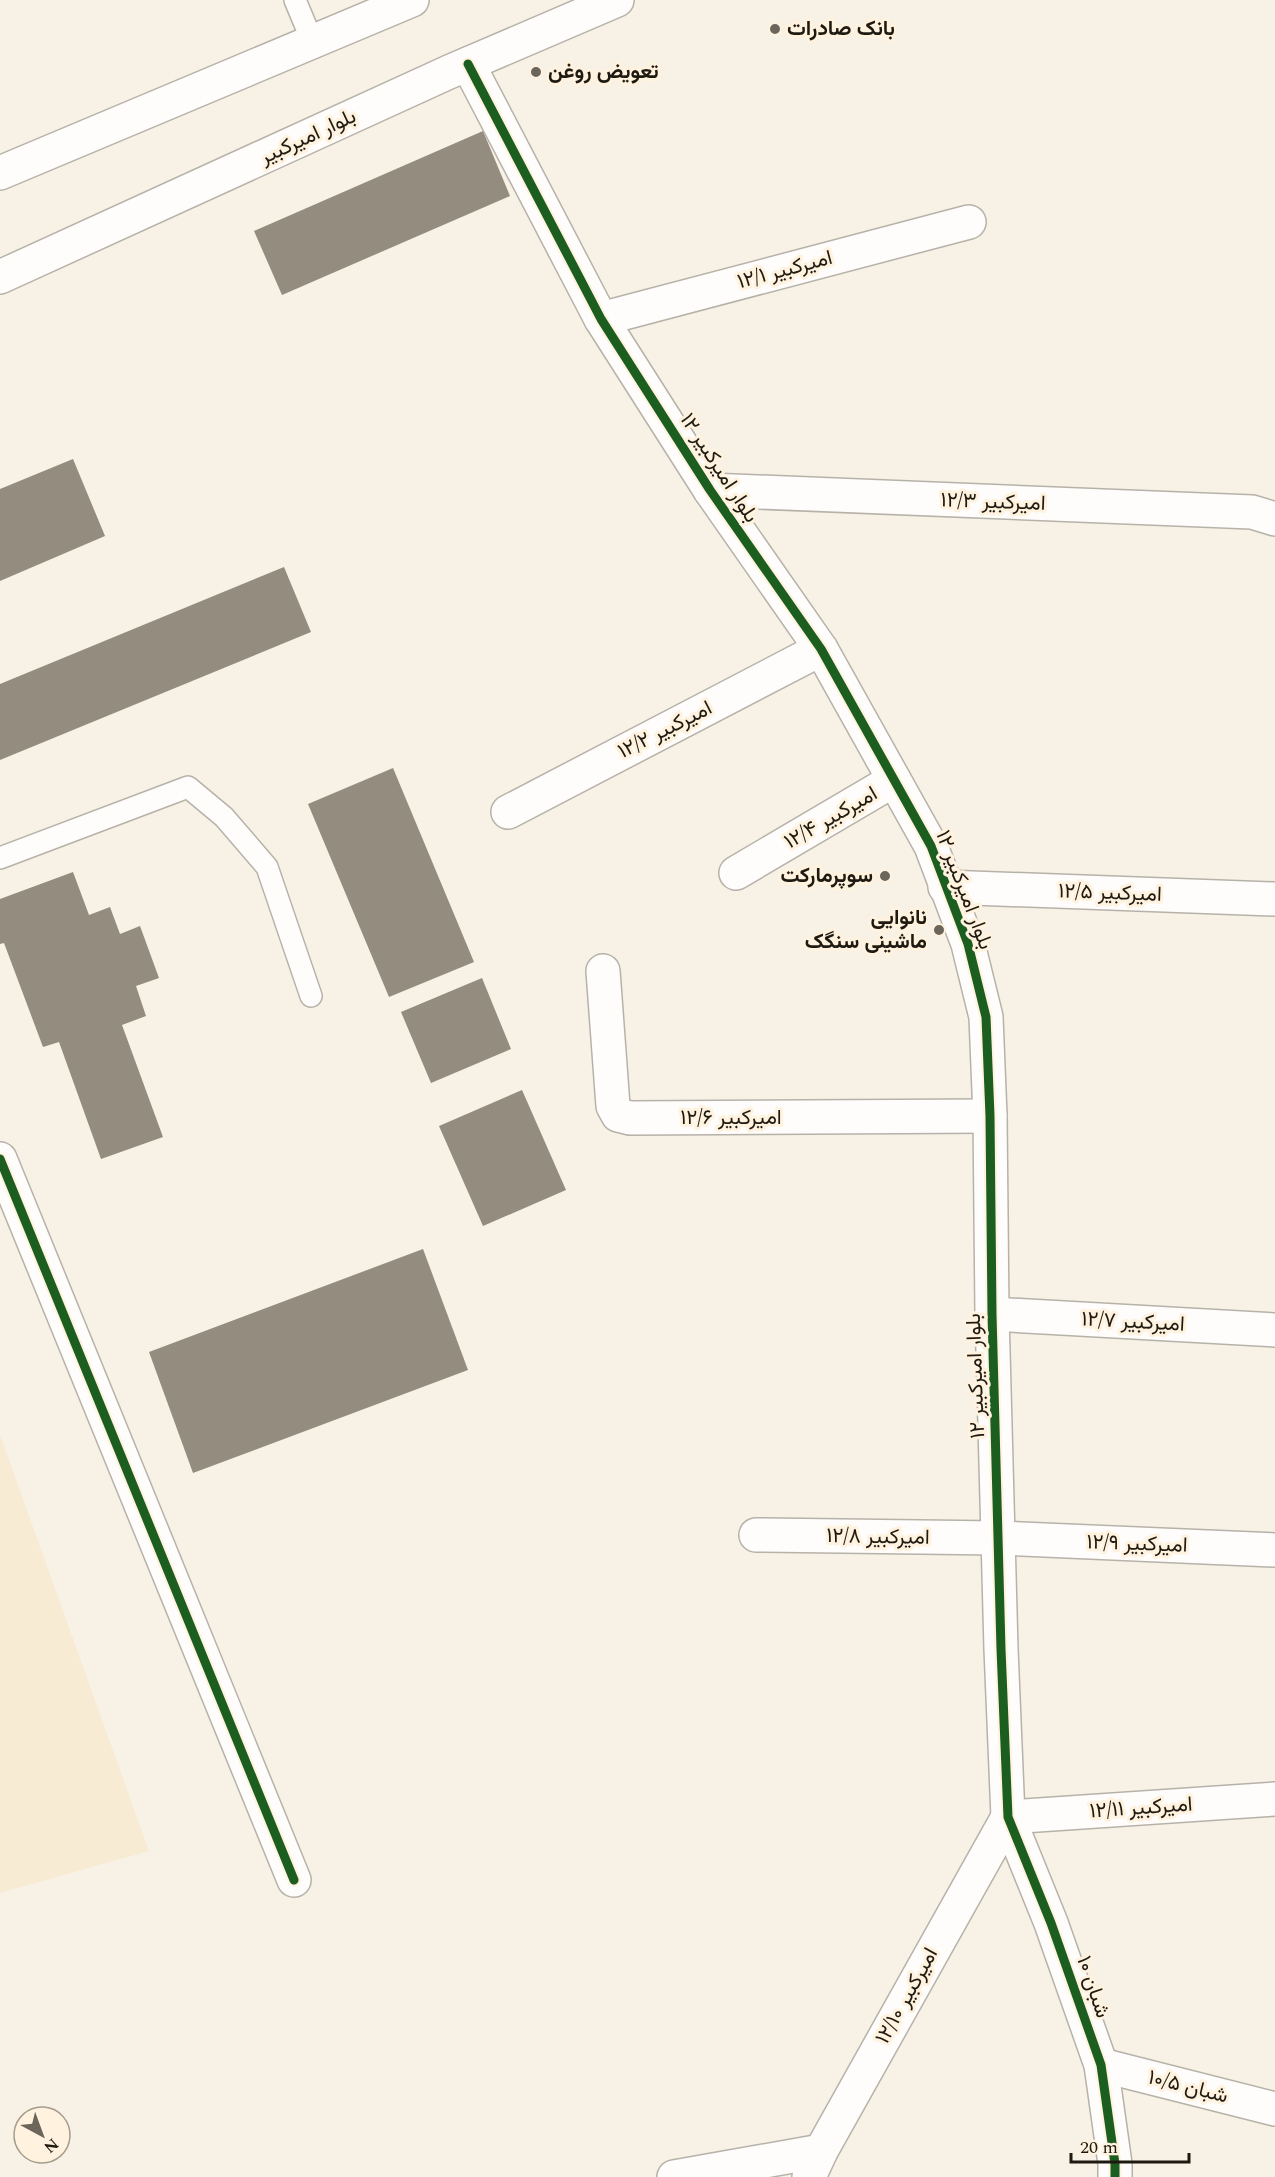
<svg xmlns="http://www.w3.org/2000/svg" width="1275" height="2177" viewBox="0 0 1275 2177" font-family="Spectral,Vazirmatn,serif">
<rect width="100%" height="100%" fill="#f7f1e6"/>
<path fill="#f8ebd4" d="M 0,1435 L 149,1851 L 0,1893 Z"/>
<g fill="#938c7f">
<path d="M 483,131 L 510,196 L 282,295 L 254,231 Z"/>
<path d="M 73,459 L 105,536 L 0,581 L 0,489 Z"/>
<path d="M 284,567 L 311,632 L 0,760 L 0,684 Z"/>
<path d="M 393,768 L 474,962 L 389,997 L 308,804 Z"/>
<path d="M 73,872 L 89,915 L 110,907 L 120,934 L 140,926 L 159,978 L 136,986 L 146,1016 L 122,1025 L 163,1137 L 101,1159 L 59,1042 L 43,1047 L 4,943 L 0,944 L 0,899 Z"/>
<path d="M 482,978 L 511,1049 L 431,1083 L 401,1012 Z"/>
<path d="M 522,1090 L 566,1190 L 483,1226 L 439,1126 Z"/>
<path d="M 423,1249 L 468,1370 L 193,1473 L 149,1352 Z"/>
</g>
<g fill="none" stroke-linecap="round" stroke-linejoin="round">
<defs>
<g id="service">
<path d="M 295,0 L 313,43"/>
<path d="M 0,858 L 188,787 L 224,817 L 267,867 L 311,996"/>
</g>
<g id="minor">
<path d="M 468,64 L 601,319 L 710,490 L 821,649 L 931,846 L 968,944 L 986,1017 L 990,1116 L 992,1314 L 1001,1649 L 1008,1817 L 1051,1923 L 1101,2065 L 1115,2164 L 1115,2177"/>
<path d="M 601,319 L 969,222"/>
<path d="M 710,490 L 1252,512 L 1275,519"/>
<path d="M 508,812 L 821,649"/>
<path d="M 736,873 L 894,780"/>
<path d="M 945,887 L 1275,899"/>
<path d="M 603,971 L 613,1106 L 618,1115 L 630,1118 L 990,1116"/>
<path d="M 0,1159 L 294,1880"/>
<path d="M 992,1314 L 1275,1330"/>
<path d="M 756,1535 L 999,1538 L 1275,1550"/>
<path d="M 1008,1817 L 1275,1799"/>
<path d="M 1101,2065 L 1275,2109"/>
<path d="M 674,2177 L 821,2151"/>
<path d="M 809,2177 L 821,2151 L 1008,1817"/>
</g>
<g id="primary">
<path d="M 0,173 L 412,0"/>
<path d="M 0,277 L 449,72 L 617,0"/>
</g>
</defs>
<use href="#service" stroke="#b7b2a9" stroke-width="24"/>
<use href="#minor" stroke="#b7b2a9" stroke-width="36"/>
<use href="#primary" stroke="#b7b2a9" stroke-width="36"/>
<use href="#service" stroke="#fefdfb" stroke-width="21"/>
<use href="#minor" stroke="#fefdfb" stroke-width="33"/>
<use href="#primary" stroke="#fefdfb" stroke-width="33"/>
<defs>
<g id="cycleway">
<path d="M 468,64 L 601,319 L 710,490 L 821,649 L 931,846 L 968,944 L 986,1017 L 990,1116 L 992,1314 L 1001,1649 L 1008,1817 L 1051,1923 L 1101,2065 L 1115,2164 L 1115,2177"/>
<path d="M 0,1159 L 294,1880"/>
</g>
</defs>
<use href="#cycleway" stroke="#fff2de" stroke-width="13"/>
<use href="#cycleway" stroke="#1b5e20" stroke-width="9"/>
</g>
<g fill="#6b655c" stroke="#fff2de" stroke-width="2">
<circle cx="775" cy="29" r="6"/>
<circle cx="536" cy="72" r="6"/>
<circle cx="885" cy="876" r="6"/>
<circle cx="939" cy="930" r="6"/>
</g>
<g text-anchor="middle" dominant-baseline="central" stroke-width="6" stroke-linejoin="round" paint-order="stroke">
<g font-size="21" font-weight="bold" fill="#1f1a11" stroke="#fff2de" text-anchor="start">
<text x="787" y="29">بانک صادرات</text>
<text x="548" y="72">تعویض روغن</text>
<text x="873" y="876" text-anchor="end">سوپرمارکت</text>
<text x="927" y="918" text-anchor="end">نانوایی<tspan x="927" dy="24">ماشینی سنگک</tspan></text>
</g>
<g font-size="21" fill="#1f1a11" stroke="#fff2de">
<text transform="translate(308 137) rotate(-25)">بلوار امیرکبیر</text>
<text transform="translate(785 270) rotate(-15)">۱۲/۱ امیرکبیر</text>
<text transform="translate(719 468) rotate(57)">۱۲ بلوار امیرکبیر</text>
<text transform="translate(993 502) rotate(2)">۱۲/۳ امیرکبیر</text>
<text transform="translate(665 730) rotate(-27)">۱۲/۲ امیرکبیر</text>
<text transform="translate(831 818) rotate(-30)">۱۲/۴ امیرکبیر</text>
<text transform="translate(964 890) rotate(69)">۱۲ بلوار امیرکبیر</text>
<text transform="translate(1110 893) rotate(2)">۱۲/۵ امیرکبیر</text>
<text x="731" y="1118">۱۲/۶ امیرکبیر</text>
<text transform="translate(1133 1322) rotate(3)">۱۲/۷ امیرکبیر</text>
<text transform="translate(976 1376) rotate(-92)">۱۲ بلوار امیرکبیر</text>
<text transform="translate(878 1537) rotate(1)">۱۲/۸ امیرکبیر</text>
<text transform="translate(1137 1544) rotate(2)">۱۲/۹ امیرکبیر</text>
<text transform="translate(1141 1808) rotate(-4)">۱۲/۱۱ امیرکبیر</text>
<text transform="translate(1093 1987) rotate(71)">۱۰ شبان</text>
<text transform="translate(907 1996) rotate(-61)">۱۲/۱۰ امیرکبیر</text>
<text transform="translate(1188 2087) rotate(14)">۱۰/۵ شبان</text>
</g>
</g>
<g transform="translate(42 2135) rotate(139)"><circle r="28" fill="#fff2de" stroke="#a59c8c" stroke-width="1.5"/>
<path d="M0-4.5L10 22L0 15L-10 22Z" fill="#6b655c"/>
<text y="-9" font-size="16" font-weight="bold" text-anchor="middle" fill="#1f1a11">N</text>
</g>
<path d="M1071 2153v9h118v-9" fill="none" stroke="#1f1a11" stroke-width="3"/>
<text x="1080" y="2153" font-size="18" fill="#1f1a11" stroke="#fff2de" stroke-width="4.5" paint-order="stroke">20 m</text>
</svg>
